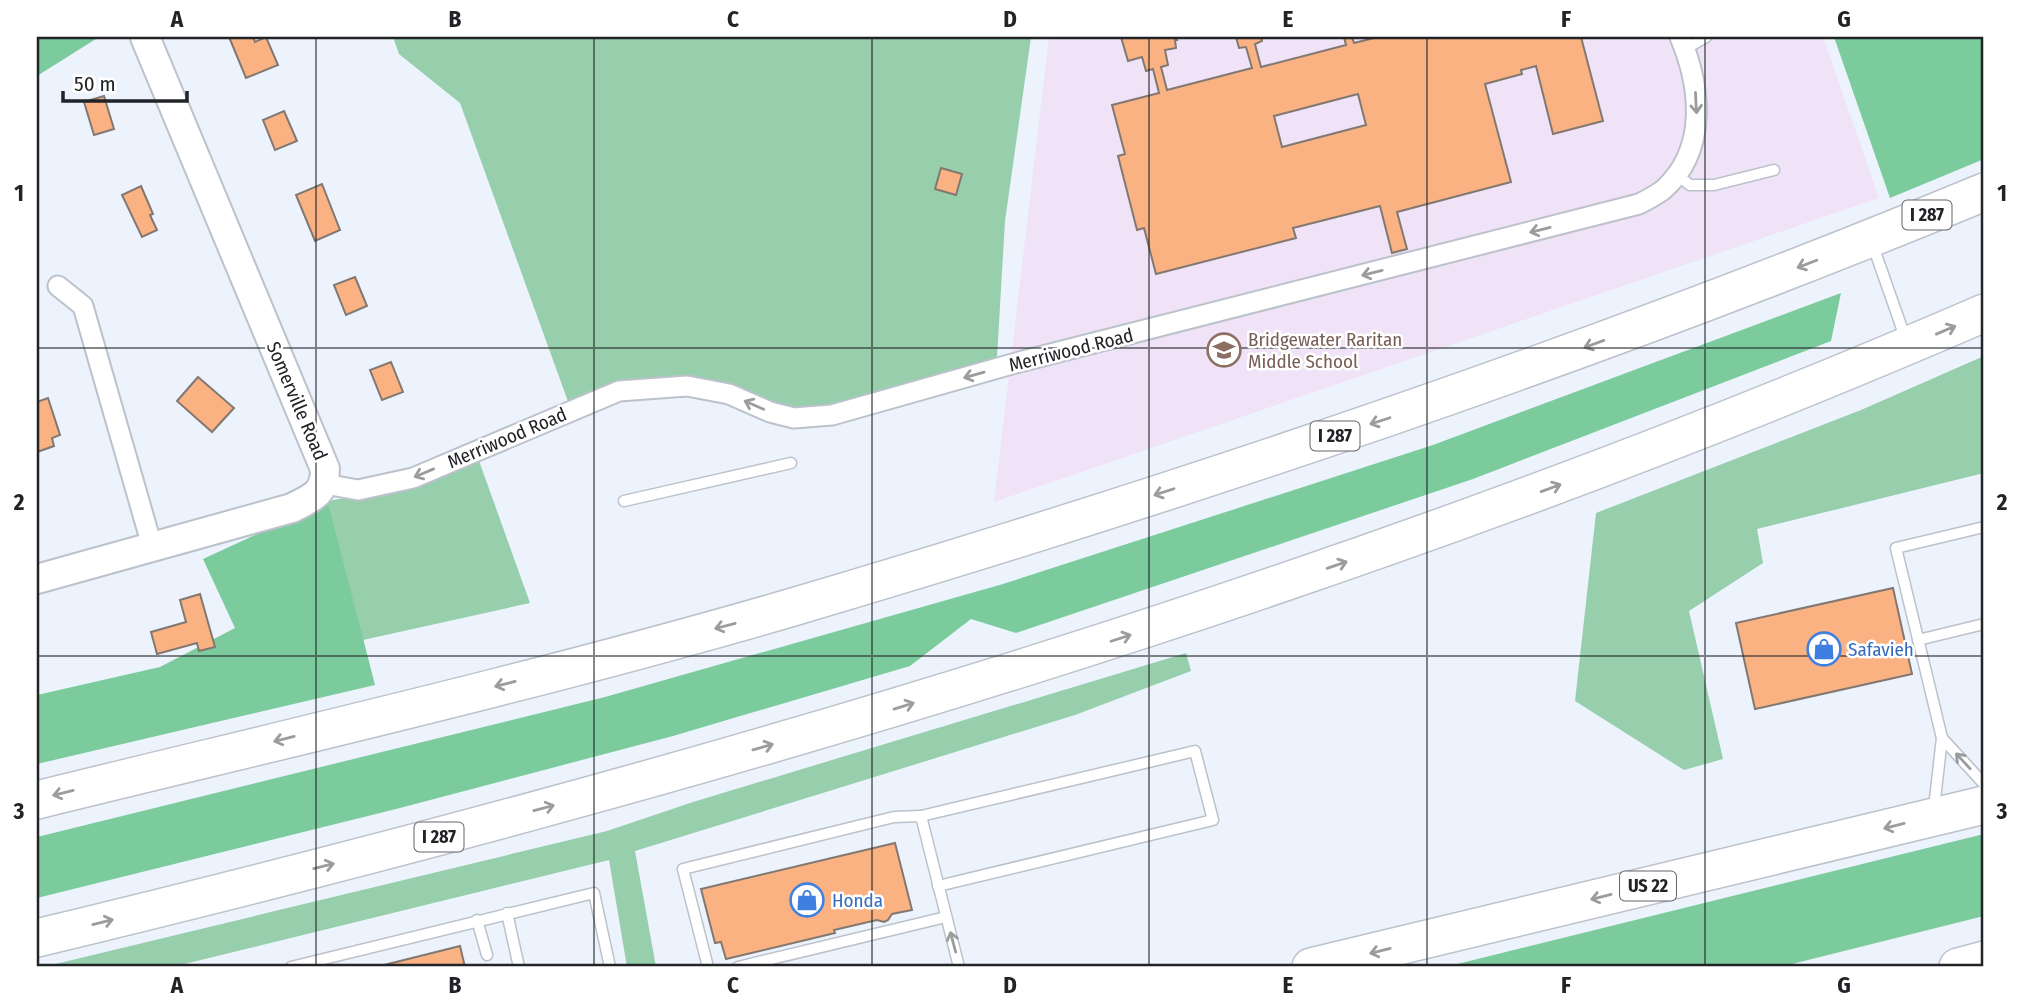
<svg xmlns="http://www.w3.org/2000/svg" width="2021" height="1004" viewBox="0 0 2021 1004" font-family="'Fira Sans Condensed',sans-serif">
<rect width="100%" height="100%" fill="#ecf3fd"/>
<path fill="#f0e3f7" d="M 1049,37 L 1823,37 L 1879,198 L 994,502 Z"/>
<g fill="#97ceac">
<path d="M 393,37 L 1031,37 L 1005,221 L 996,374 L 808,420 L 662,384 L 570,407 L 460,103 L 399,54 Z"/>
<path d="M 1984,356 L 1984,473 L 1757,529 L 1763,563 L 1689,611 L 1723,759 L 1684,770 L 1575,701 L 1596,513 L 1861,410 Z"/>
<path d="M 478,458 L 530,603 L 363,640 L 328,501 L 415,485 Z"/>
<path d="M 1186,653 L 1191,671 L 1075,715 L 635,851 L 656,967 L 627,967 L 609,860 L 172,967 L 43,967 L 607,831 L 693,802 Z"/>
</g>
<g fill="#7bcb9c">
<path d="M 37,37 L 99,37 L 37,76 Z"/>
<path d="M 1834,37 L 1984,37 L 1984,159 L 1890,198 Z"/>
<path d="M 1841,293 L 1831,341 L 1473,479 L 1016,633 L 971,619 L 910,666 L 673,736 L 396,809 L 37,898 L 37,837 L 605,697 L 1003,584 L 1433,445 Z"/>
<path d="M 328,501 L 375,685 L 37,764 L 37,695 L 160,667 L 235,628 L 203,559 Z"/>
<path d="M 1984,834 L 1984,916 L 1780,967 L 1445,967 Z"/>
</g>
<g fill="#fab283" stroke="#827872" stroke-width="2" fill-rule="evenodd">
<path d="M 229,37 L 253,37 L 255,42 L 266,37 L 278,65 L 246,78 Z"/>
<path d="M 1121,37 L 1176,37 L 1177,40 L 1175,40 L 1176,48 L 1165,50 L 1168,65 L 1161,67 L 1167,90 L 1252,68 L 1246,47 L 1239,48 L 1236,37 L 1261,37 L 1262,41 L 1255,44 L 1261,67 L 1346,45 L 1344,37 L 1352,37 L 1354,43 L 1378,37 L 1581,37 L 1603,121 L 1553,134 L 1536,66 L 1521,70 L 1522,74 L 1485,84 L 1511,182 L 1397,212 L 1407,249 L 1392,253 L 1380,206 L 1293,228 L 1296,238 L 1156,274 L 1144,228 L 1137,230 L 1118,156 L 1125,154 L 1112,105 L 1159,93 L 1153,69 L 1146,71 L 1142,57 L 1128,61 ZM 1358,94 L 1366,125 L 1282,147 L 1274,116 Z"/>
<path d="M 104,96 L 114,129 L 94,135 L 84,102 Z"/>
<path d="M 284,111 L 297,141 L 275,150 L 263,120 Z"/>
<path d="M 941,168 L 962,174 L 956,195 L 935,189 Z"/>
<path d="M 322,184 L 340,230 L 315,241 L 296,195 Z"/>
<path d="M 141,186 L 153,214 L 150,215 L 157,230 L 142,237 L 122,195 Z"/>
<path d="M 355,277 L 367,306 L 346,315 L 334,285 Z"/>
<path d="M 391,362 L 403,392 L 382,400 L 370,370 Z"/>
<path d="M 198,377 L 234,408 L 212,432 L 177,401 Z"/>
<path d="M 48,398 L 60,435 L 52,438 L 54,446 L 37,452 L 37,402 Z"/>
<path d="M 1893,588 L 1912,674 L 1755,709 L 1736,623 Z"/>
<path d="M 200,594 L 215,647 L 199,651 L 197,643 L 157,654 L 151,632 L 186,622 L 180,600 Z"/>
<path d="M 895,843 L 912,910 L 892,914 L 888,920 L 884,922 L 877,920 L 834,930 L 835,933 L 726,959 L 721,942 L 715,943 L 701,889 Z"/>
<path d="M 460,946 L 465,967 L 376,967 Z"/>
</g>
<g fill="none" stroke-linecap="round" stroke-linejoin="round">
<defs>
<g id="lane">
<path d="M 1685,49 L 1706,37"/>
<path d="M 1677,175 L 1690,185 L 1714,185 L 1774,170"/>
<path d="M 1872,243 L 1905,337"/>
<path d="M 624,501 L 791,463"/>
<path d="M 1918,640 L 1984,624"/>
<path d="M 1942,738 L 1984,784"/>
<path d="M 1934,808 L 1942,738 L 1896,548 L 1984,527"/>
<path d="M 921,816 L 1195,751 L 1213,820 L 938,886"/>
<path d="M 507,913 L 519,967"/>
<path d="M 477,920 L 487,955"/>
<path d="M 291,967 L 594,893 L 610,967"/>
<path d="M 708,967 L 683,869 L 894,817 L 921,816 L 959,967"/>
<path d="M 738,967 L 946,917"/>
</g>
<g id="street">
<path d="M 58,286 L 83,306 L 152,546"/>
<path d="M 325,484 L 358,490 L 413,478 L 619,391 L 687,386 L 729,394 L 770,412 L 794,418 L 832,415 L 1023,361 L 1639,204 C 1647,200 1656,195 1663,190 C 1708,150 1701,87 1680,37"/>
</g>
<path id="secondary" d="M 37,579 L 292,508 C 313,497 325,494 325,469 L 145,37"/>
<g id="highway">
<path d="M 37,800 C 289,738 543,680 793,607 C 1196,488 1595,353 1984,192"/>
<path d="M 37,938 C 701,778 1356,585 1984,313"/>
<path d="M 1311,967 L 1984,805"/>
<path d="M 1958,967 L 1984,960"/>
</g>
</defs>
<use href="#lane" stroke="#bcc2cc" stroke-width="13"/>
<use href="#street" stroke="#bcc2cc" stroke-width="23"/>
<use href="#secondary" stroke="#bcc2cc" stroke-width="32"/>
<use href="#highway" stroke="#bcc2cc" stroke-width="40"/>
<use href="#lane" stroke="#fff" stroke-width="10"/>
<use href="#street" stroke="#fff" stroke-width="19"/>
<use href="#secondary" stroke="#fff" stroke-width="28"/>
<use href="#highway" stroke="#fff" stroke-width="37"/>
</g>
<defs><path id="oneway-shaft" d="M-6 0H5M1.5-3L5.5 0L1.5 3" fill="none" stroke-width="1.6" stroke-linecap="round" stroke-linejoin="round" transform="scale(1.75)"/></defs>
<g stroke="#9b9c9e">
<use href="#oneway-shaft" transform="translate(1696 103) rotate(87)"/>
<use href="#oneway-shaft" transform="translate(1540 230) rotate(166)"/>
<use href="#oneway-shaft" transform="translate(1807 264) rotate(159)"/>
<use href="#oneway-shaft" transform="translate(1372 273) rotate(166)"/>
<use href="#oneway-shaft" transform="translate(1946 330) rotate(-23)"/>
<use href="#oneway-shaft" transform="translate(1594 344) rotate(160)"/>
<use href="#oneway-shaft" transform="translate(974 375) rotate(164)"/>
<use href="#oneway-shaft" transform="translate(754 405) rotate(-156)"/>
<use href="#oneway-shaft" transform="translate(1380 421) rotate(162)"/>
<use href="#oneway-shaft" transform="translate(424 473) rotate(157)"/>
<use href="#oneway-shaft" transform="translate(1551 488) rotate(-20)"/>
<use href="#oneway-shaft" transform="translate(1164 492) rotate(162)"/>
<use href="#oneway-shaft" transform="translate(1337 565) rotate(-19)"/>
<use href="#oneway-shaft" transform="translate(725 626) rotate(165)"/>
<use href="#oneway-shaft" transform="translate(1121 638) rotate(-18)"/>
<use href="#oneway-shaft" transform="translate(505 684) rotate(166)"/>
<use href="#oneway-shaft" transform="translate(904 706) rotate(-17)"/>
<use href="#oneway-shaft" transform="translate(284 739) rotate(166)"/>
<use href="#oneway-shaft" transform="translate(763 747) rotate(-16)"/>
<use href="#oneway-shaft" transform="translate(1963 761) rotate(-133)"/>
<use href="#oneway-shaft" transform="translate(63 793) rotate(166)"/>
<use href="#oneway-shaft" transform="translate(544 808) rotate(-15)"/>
<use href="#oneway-shaft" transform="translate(1894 826) rotate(166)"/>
<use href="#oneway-shaft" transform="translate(324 866) rotate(-14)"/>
<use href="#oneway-shaft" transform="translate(1601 897) rotate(166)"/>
<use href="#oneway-shaft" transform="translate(103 922) rotate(-14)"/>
<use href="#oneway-shaft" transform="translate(953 942) rotate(-105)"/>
<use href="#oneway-shaft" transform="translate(1380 951) rotate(166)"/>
</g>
<path fill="none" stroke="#212327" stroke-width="2" stroke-opacity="0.55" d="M 316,37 L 316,967M 594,37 L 594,967M 872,37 L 872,967M 1149,37 L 1149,967M 1427,37 L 1427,967M 1705,37 L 1705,967M 37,348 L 1984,348M 37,656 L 1984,656"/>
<defs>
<symbol id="school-ring" viewBox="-11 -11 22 22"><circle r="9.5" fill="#fff" stroke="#8d6e63" stroke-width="1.5"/><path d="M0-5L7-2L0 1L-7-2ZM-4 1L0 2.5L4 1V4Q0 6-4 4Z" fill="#8d6e63"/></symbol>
<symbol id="shop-ring" viewBox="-11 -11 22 22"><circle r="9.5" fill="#fff" stroke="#3f7fe0" stroke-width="1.5"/><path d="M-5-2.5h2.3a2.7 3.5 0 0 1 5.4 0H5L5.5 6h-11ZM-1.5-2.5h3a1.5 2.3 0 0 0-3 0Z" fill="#3f7fe0"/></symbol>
</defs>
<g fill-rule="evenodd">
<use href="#school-ring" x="1205" y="331" width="38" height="38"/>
<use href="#shop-ring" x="1805" y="630" width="38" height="38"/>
<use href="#shop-ring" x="788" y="881" width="38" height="38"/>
</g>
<g text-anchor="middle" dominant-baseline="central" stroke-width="5" stroke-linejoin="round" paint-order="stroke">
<g fill="#fff" stroke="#646568" stroke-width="2">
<rect x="1902.5" y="200.5" width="49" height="29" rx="5"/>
<rect x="1310.5" y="421.5" width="49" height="29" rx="5"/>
<rect x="414.5" y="822.5" width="49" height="29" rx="5"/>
<rect x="1620" y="871.5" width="56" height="29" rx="5"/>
</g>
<g font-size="18" font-weight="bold" fill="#212327">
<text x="1927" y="215">I 287</text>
<text x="1335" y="436">I 287</text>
<text x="439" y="837">I 287</text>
<text x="1648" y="886">US 22</text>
</g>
<g font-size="19" fill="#785e54" stroke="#fff" text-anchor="start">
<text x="1248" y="339">Bridgewater Raritan<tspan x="1248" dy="22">Middle School</tspan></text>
</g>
<g font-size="19" fill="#212327" stroke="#fff">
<text transform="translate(1071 350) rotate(-14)">Merriwood Road</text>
<text transform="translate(297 401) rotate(67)">Somerville Road</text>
<text transform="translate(507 438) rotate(-23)">Merriwood Road</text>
</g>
<g font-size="19" fill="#366cbe" stroke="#fff" text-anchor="start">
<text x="1848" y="649">Safavieh</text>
<text x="832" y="900">Honda</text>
</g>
</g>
<rect width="2021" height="1004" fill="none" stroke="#ffffff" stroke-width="77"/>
<path d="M63 91v10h124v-10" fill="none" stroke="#212327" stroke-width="3.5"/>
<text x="74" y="91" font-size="21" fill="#212327" stroke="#ffffff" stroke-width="5" paint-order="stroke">50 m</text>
<rect x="38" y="38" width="1944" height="927" fill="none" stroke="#212327" stroke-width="2.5"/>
<g font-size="23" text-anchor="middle" font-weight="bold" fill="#212327">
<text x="177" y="27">A</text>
<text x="455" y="27">B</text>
<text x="733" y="27">C</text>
<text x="1010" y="27">D</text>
<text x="1288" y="27">E</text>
<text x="1566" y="27">F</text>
<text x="1844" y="27">G</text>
<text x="19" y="201">1</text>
<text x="2002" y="201">1</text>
<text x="19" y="510">2</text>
<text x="2002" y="510">2</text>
<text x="19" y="819">3</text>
<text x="2002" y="819">3</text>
<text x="177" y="993">A</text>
<text x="455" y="993">B</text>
<text x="733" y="993">C</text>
<text x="1010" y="993">D</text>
<text x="1288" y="993">E</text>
<text x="1566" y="993">F</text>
<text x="1844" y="993">G</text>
</g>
</svg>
